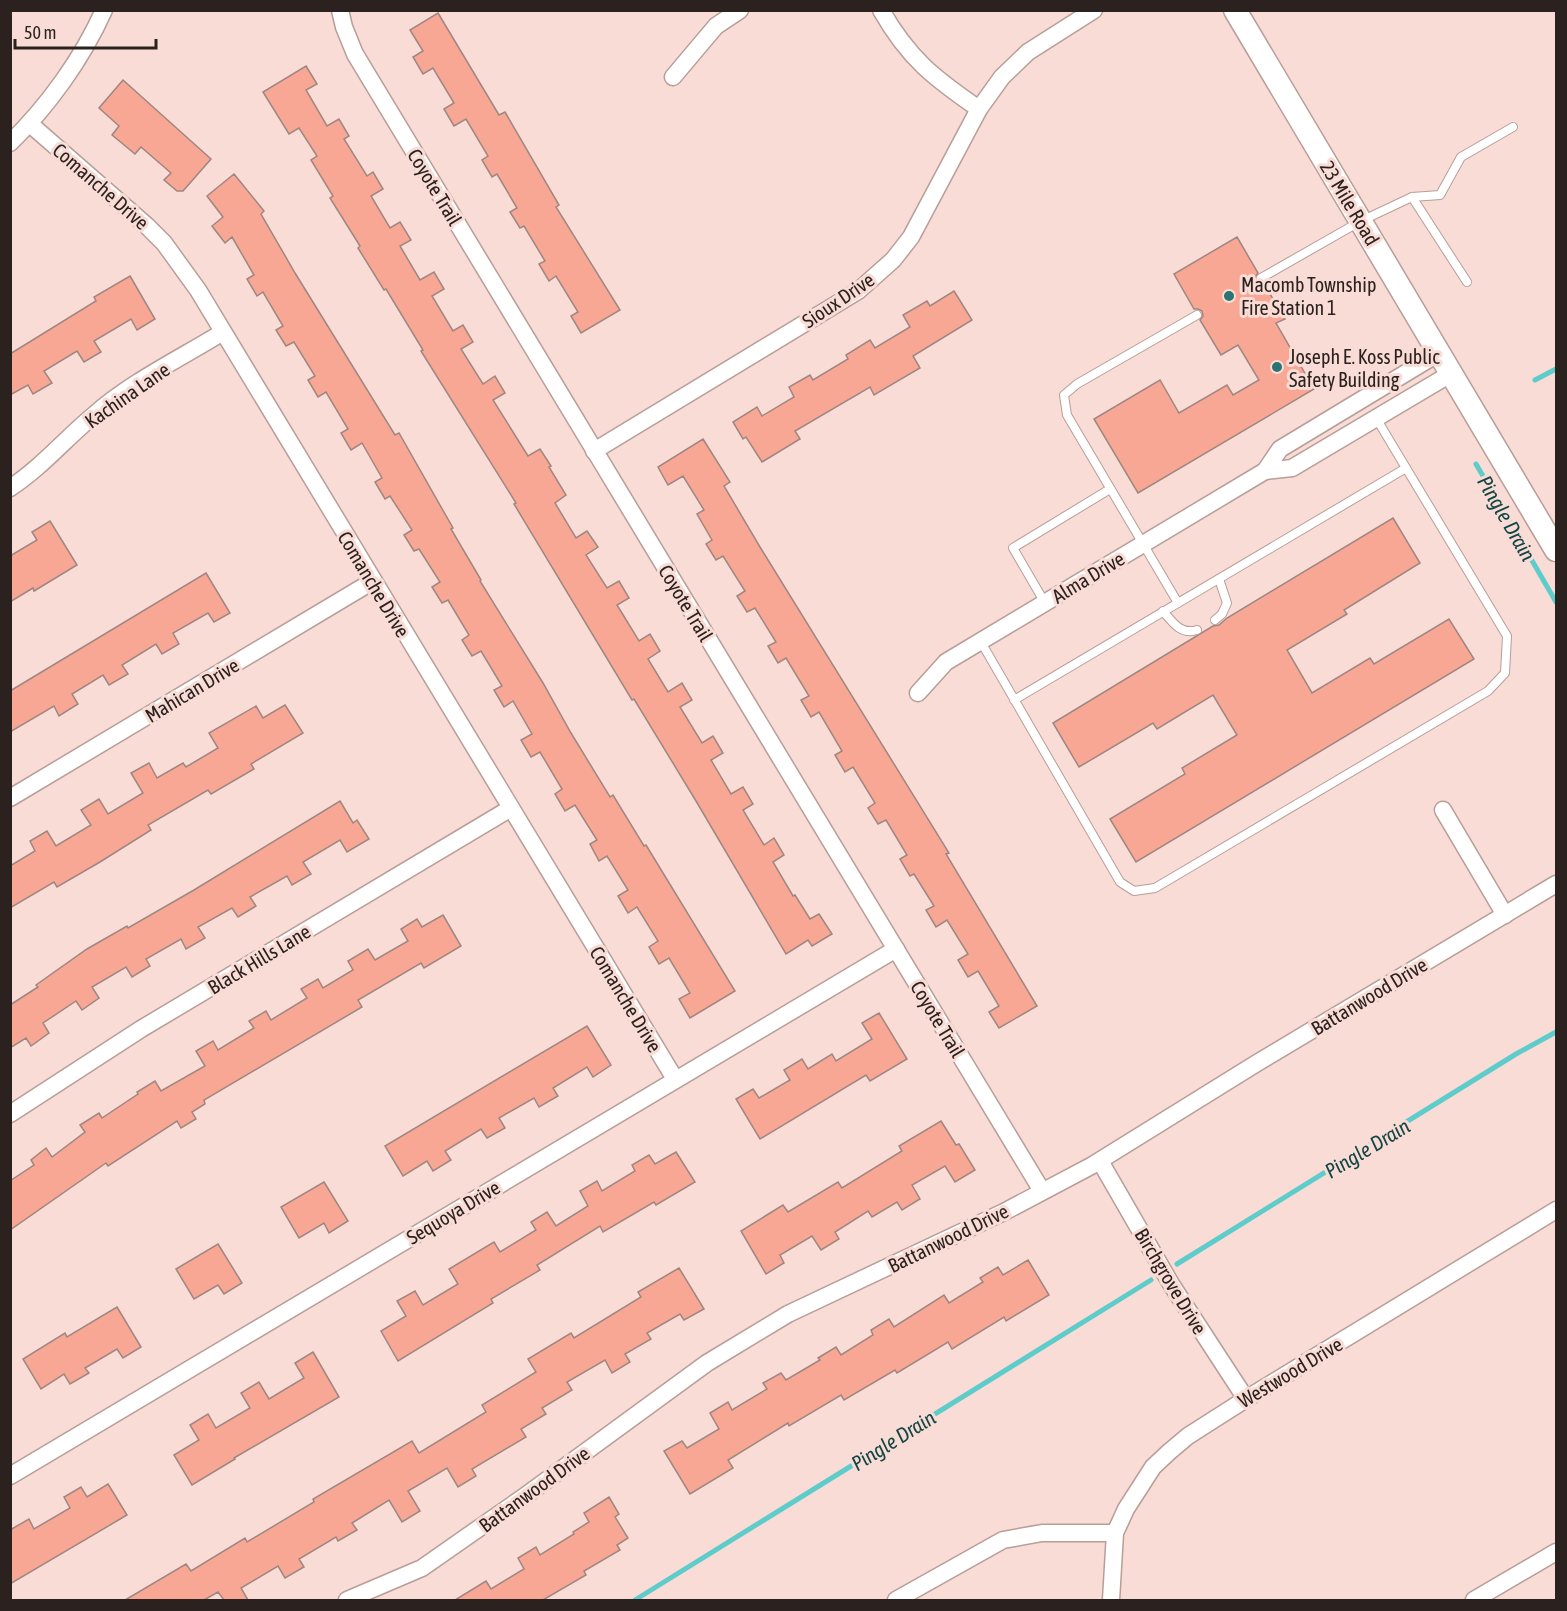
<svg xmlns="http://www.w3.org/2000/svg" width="1567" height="1611" viewBox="0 0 1567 1611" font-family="'Asap Condensed',sans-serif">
<rect width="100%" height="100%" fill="#f8dcd5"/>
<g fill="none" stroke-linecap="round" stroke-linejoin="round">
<g stroke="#5ecccb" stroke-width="5">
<path d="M 1535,380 L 1556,369"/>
<path d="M 1476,464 L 1556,602"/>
<path d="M 1177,1264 L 1516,1054 L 1556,1032"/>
<path d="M 635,1600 L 1151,1280"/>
</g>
</g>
<g fill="#f9a795" stroke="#9f8680" stroke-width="1.5">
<path d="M 438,13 L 499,115 L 505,112 L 559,205 L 556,207 L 620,310 L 581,333 L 571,316 L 578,312 L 556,276 L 549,281 L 539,264 L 545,261 L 524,226 L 520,228 L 510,212 L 517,208 L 497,174 L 492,177 L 482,160 L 488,156 L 466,119 L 454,126 L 444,109 L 454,103 L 433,68 L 423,74 L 413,57 L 423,51 L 410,30 Z"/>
<path d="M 306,66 L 317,84 L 306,90 L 327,126 L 339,119 L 349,136 L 344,139 L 367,176 L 373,172 L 383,189 L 371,196 L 390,228 L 400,222 L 411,240 L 400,246 L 420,280 L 434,272 L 444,289 L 432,296 L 453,331 L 463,325 L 473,342 L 461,349 L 483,384 L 495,376 L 505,393 L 493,400 L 528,456 L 540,449 L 551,466 L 549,467 L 566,495 L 555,503 L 576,538 L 587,531 L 598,547 L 586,555 L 607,588 L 619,581 L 629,598 L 617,605 L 639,641 L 650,634 L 660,651 L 648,659 L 668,692 L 682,683 L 692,700 L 680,707 L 702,743 L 713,736 L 723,753 L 711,760 L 731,794 L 743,787 L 753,804 L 743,810 L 764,845 L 774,838 L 784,855 L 773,862 L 793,896 L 795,895 L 810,919 L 819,914 L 832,934 L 812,946 L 808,940 L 786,954 L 696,801 L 634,699 L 632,700 L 514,504 L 516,503 L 421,351 L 423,350 L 386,289 L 384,290 L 358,248 L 360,246 L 330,198 L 333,196 L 311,160 L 317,156 L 299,128 L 289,134 L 263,92 Z"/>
<path d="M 123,80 L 211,159 L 183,191 L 177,191 L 164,180 L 171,173 L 141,147 L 135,154 L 112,135 L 119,126 L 99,108 Z"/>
<path d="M 234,174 L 264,211 L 261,214 L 295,273 L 395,435 L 399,433 L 453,528 L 451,529 L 481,580 L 480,581 L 543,683 L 571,733 L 610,797 L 613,795 L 644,846 L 646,845 L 735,991 L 690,1018 L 679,999 L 690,993 L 669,958 L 659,964 L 649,947 L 658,941 L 637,907 L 628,913 L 618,896 L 628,890 L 607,856 L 599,861 L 590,844 L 597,840 L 575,805 L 565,811 L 555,794 L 562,789 L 540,752 L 531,757 L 521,740 L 532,734 L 513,701 L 504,707 L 494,690 L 502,686 L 481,651 L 472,656 L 462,640 L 469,635 L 448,600 L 442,603 L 432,587 L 440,582 L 419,549 L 414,551 L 404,535 L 412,530 L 390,496 L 385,499 L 375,482 L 382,478 L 362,443 L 351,450 L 341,433 L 348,429 L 326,392 L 318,397 L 308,380 L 315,376 L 294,342 L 286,346 L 276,330 L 283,326 L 263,292 L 257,296 L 247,279 L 254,275 L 232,237 L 225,243 L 212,226 L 223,217 L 207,196 Z"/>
<path d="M 1237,237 L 1258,273 L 1255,277 L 1256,282 L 1260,284 L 1264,284 L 1285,319 L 1276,323 L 1314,389 L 1138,493 L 1094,419 L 1160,380 L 1179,413 L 1227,385 L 1233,395 L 1259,380 L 1238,345 L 1221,355 L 1200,320 L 1203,316 L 1202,311 L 1198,309 L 1194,309 L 1174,274 Z"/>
<path d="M 130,276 L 155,319 L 137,330 L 131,319 L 94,341 L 101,352 L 84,362 L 77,351 L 44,371 L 52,383 L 33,394 L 28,385 L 10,395 L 10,354 L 96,301 L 94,297 Z"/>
<path d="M 954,291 L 972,320 L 913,356 L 920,368 L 874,395 L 870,387 L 795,431 L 800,439 L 762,462 L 746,437 L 743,439 L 733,422 L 757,407 L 762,416 L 794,397 L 789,387 L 810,375 L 813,380 L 848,359 L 846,355 L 870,340 L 875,348 L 910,327 L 903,315 L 927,301 L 930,306 Z"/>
<path d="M 703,439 L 730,482 L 724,486 L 760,547 L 949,853 L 946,854 L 1037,1006 L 999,1028 L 989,1012 L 999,1006 L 978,971 L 968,977 L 958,960 L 968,954 L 947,920 L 936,927 L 926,910 L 934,906 L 914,874 L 910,876 L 900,859 L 907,855 L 886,820 L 878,824 L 868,808 L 875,803 L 853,767 L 845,772 L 835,755 L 842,751 L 819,712 L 811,717 L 801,700 L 809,696 L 786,658 L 778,663 L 768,646 L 776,642 L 755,608 L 747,612 L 737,596 L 745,591 L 723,556 L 716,560 L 706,544 L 712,540 L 697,514 L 704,510 L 683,476 L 668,485 L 658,467 Z"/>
<path d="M 1393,518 L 1420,563 L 1344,610 L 1347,614 L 1287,650 L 1312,693 L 1370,658 L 1374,664 L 1449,619 L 1474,659 L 1136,862 L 1110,819 L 1185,774 L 1182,768 L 1237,735 L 1213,695 L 1157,729 L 1153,723 L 1079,767 L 1053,723 L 1213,626 L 1219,625 L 1227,618 Z"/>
<path d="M 50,521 L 77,565 L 34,591 L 33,588 L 10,602 L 10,556 L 37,540 L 32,532 Z"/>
<path d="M 206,573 L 230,613 L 214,622 L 208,613 L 173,633 L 179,644 L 162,654 L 156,644 L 122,665 L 128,674 L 109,685 L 103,675 L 72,694 L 78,704 L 59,716 L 54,706 L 10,732 L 10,691 Z"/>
<path d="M 285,705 L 303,733 L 251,764 L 254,769 L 211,794 L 208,790 L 148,825 L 151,830 L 100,862 L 57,887 L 54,882 L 10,908 L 10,866 L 35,851 L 30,841 L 47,831 L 56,846 L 91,825 L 81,810 L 99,799 L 108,814 L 143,793 L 131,773 L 149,763 L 157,778 L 183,763 L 186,767 L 218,748 L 209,733 L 256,706 L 263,718 Z"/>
<path d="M 340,801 L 353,823 L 357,820 L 369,839 L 347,852 L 340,840 L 303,862 L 311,874 L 292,885 L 287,876 L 250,897 L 256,906 L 238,917 L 232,908 L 198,927 L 205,938 L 186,949 L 181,939 L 146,959 L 150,966 L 132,977 L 126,967 L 92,987 L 99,998 L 82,1010 L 76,1001 L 43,1023 L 49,1033 L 31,1046 L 26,1038 L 10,1048 L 10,1005 L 38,987 L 36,985 L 87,949 L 127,926 L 128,928 L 194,890 Z"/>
<path d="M 443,915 L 461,946 L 424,968 L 421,963 L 358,1000 L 362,1007 L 204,1100 L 205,1104 L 192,1112 L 196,1119 L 181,1128 L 177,1121 L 108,1166 L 106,1163 L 10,1230 L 10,1181 L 34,1165 L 31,1160 L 46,1148 L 52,1157 L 85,1132 L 80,1125 L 99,1113 L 102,1118 L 138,1094 L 137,1092 L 155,1081 L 161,1091 L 205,1066 L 196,1051 L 213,1041 L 218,1050 L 254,1028 L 249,1021 L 266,1011 L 271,1020 L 307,998 L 301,989 L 318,979 L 323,988 L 353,970 L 348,961 L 368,949 L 375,960 L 408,941 L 401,929 L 417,919 L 422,927 Z"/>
<path d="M 879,1013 L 907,1059 L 870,1081 L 866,1075 L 760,1139 L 736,1099 L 753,1089 L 759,1098 L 790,1080 L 784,1070 L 802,1059 L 808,1069 L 832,1054 L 836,1061 L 872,1039 L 862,1023 Z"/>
<path d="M 587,1026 L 611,1065 L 593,1077 L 587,1067 L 553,1088 L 558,1096 L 539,1107 L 534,1098 L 499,1118 L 505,1128 L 487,1138 L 481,1129 L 445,1151 L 451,1160 L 433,1171 L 427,1161 L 403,1176 L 385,1146 Z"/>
<path d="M 941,1121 L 956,1145 L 959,1144 L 975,1170 L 955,1182 L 945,1166 L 912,1185 L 920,1199 L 902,1210 L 897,1202 L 872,1217 L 868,1211 L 835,1232 L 839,1239 L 821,1250 L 812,1236 L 780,1255 L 784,1263 L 766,1274 L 741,1231 L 783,1205 L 788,1212 L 838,1182 L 842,1188 L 902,1151 L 899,1146 Z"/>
<path d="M 676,1152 L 695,1182 L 656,1205 L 654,1202 L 603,1232 L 600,1226 L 537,1265 L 540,1270 L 491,1299 L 493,1303 L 398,1361 L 381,1331 L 406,1316 L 397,1301 L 415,1291 L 423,1305 L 458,1284 L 449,1269 L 494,1242 L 500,1252 L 536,1230 L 531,1222 L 547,1212 L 556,1226 L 588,1206 L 580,1191 L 597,1181 L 602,1191 L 635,1171 L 632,1165 L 649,1155 L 655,1164 Z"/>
<path d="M 324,1182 L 348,1221 L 329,1233 L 324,1223 L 299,1238 L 281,1207 Z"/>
<path d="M 218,1244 L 242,1283 L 224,1294 L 218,1285 L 194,1299 L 176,1269 Z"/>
<path d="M 1028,1260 L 1049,1295 L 1006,1321 L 1004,1317 L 952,1349 L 948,1342 L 897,1373 L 895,1370 L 844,1400 L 841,1395 L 789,1426 L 788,1423 L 728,1460 L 733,1468 L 690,1494 L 664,1451 L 682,1441 L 687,1448 L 719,1429 L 710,1413 L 728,1402 L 732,1410 L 767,1389 L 763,1383 L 781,1373 L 786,1380 L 820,1360 L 818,1358 L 836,1347 L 841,1355 L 873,1335 L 871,1330 L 889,1319 L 894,1327 L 944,1295 L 949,1303 L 983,1282 L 980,1278 L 998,1267 L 1003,1275 Z"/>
<path d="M 679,1268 L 704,1309 L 684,1320 L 680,1314 L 647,1333 L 651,1339 L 625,1354 L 630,1362 L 612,1373 L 605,1360 L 567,1382 L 572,1390 L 542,1408 L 546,1414 L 521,1429 L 526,1437 L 472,1469 L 476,1476 L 458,1487 L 447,1468 L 408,1491 L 420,1511 L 402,1522 L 389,1500 L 352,1523 L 357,1530 L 338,1541 L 336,1537 L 299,1559 L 304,1567 L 285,1578 L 278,1566 L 241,1588 L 248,1600 L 224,1600 L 218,1592 L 204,1600 L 125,1600 L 186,1564 L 191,1571 L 245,1538 L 247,1542 L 314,1502 L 313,1499 L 412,1441 L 419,1453 L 486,1412 L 482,1405 L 536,1372 L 528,1359 L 571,1333 L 574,1338 L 641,1297 L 638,1292 Z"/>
<path d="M 117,1307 L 141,1347 L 123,1358 L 117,1349 L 85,1368 L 89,1373 L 70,1384 L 64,1374 L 41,1389 L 23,1359 L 65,1333 L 67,1337 Z"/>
<path d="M 313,1352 L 339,1397 L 234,1458 L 235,1459 L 192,1485 L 174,1455 L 199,1440 L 190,1425 L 208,1414 L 216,1428 L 250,1408 L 241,1393 L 259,1382 L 269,1399 L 304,1378 L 295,1363 Z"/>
<path d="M 108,1484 L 127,1515 L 10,1584 L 10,1530 L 29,1519 L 34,1529 L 70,1508 L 64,1497 L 81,1487 L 87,1497 Z"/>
<path d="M 609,1497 L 619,1514 L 615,1517 L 628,1538 L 617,1545 L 620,1550 L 584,1571 L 586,1575 L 543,1600 L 455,1600 L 486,1581 L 491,1589 L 524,1569 L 518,1558 L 536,1547 L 540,1555 L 574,1534 L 573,1532 L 589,1522 L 584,1513 Z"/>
</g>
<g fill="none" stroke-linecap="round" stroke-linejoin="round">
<defs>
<g id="lane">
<path d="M 1412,197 L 1467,282"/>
<path d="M 1261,278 L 1361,221 L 1412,197 L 1440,195 L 1461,157 L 1513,127"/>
<path d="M 1045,603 L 1013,548 L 1110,489"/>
<path d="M 1178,603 L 1067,415 L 1064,395 L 1077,384 L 1197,315"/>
<path d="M 1163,611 C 1173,623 1181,635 1197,630"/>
<path d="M 1215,620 L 1222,614 L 1227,603 L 1219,579"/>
<path d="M 981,642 L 1120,882 L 1134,891 L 1155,888 L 1488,691 L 1505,673 L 1507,636 L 1376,418"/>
<path d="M 1014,700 L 1406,468"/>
</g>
<g id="street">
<path d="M 340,10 L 344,27 L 355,54 L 1042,1191"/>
<path d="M 881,10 C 909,59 934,78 979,109"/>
<path d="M 673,77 L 716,26 L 740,10"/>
<path d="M 30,124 L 147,226 L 164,243 L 198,290 L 675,1079"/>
<path d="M 10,143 C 48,106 82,59 104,10"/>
<path d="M 594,451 L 858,291 L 893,260 L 911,237 L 979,109 L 1002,77 L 1028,52 L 1094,10"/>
<path d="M 1265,471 L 1292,468 L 1452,373"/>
<path d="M 10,488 C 42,467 65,439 94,415 C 131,382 181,358 223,332"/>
<path d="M 918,693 L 946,662 L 1265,471 L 1280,449 L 1439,353"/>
<path d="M 10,798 L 373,581"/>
<path d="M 1443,810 L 1505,915"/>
<path d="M 10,1114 L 141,1029 L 511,808"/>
<path d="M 1100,1161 L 1171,1284 L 1246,1399"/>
<path d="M 10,1476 L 896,949"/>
<path d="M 347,1600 L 422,1568 L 525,1496 L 707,1363 L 788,1314 L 1004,1212 L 1091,1166 L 1257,1063 L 1556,884"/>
<path d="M 896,1600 L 1003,1540 L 1042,1533 L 1115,1533"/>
<path d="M 1111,1600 L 1115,1533 L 1126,1509 L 1153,1467 L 1169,1452 L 1188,1436 L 1246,1399 L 1556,1210"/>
<path d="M 1474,1600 L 1556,1552"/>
</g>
<path id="secondary" d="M 1235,10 L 1556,550"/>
</defs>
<use href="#lane" stroke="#b89e98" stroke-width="10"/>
<use href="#street" stroke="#b89e98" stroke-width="19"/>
<use href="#secondary" stroke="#b89e98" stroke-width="25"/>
<use href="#lane" stroke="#fff" stroke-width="8"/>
<use href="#street" stroke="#fff" stroke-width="16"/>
<use href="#secondary" stroke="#fff" stroke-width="22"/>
</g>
<g fill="#2a7474" stroke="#f8dcd5" stroke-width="2">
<circle cx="1229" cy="296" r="6"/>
<circle cx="1277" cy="367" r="6"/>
</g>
<g text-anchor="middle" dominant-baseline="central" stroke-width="6" stroke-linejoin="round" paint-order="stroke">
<g font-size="20" fill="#2b211e" stroke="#f8dcd5">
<text transform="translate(101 186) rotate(41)">Comanche Drive</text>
<text transform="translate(435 187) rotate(59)">Coyote Trail</text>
<text transform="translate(1350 203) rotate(59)">23 Mile Road</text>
<text transform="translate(838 300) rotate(-34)">Sioux Drive</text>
<text transform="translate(127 395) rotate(-35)">Kachina Lane</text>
<text transform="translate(1088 577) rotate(-31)">Alma Drive</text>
<text transform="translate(374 584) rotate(59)">Comanche Drive</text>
<text transform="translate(686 603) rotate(59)">Coyote Trail</text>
<text transform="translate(192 690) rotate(-31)">Mahican Drive</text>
<text transform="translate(259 959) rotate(-31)">Black Hills Lane</text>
<text transform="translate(1369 996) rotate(-31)">Battanwood Drive</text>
<text transform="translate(626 999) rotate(59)">Comanche Drive</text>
<text transform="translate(938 1019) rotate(59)">Coyote Trail</text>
<text transform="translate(453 1212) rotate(-31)">Sequoya Drive</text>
<text transform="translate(948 1238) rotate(-26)">Battanwood Drive</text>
<text transform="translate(1171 1281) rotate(59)">Birchgrove Drive</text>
<text transform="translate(1290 1372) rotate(-31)">Westwood Drive</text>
<text transform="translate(534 1489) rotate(-36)">Battanwood Drive</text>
</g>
<g font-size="20" fill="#2b211e" stroke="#f8dcd5" text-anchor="start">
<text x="1241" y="284">Macomb Township<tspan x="1241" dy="23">Fire Station 1</tspan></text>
<text x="1289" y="356">Joseph E. Koss Public<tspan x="1289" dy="23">Safety Building</tspan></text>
</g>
<g font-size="21" font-style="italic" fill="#144646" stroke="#f8dcd5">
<text transform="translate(1507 518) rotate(60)">Pingle Drain</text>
<text transform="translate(1367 1148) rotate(-31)">Pingle Drain</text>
<text transform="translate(893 1440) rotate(-32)">Pingle Drain</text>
</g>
</g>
<rect width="1567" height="1611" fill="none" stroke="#2b211e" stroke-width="24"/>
<path d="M15 39v9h141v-9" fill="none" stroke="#2b211e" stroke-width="3"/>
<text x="24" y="39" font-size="18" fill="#2b211e" stroke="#f8dcd5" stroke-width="4.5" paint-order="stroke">50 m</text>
</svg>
